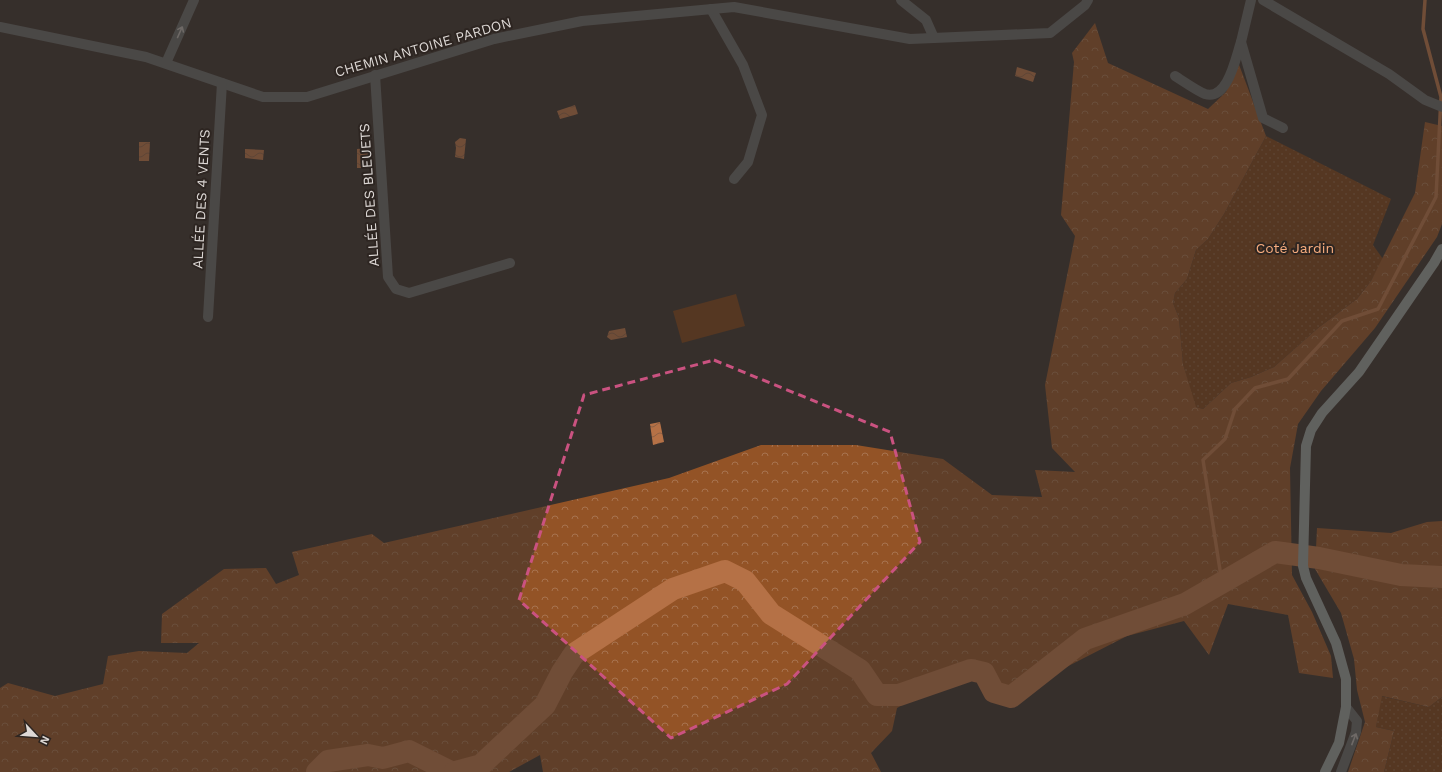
<svg xmlns="http://www.w3.org/2000/svg" width="1442" height="772" viewBox="0 0 1442 772" font-family="'Work Sans',sans-serif">
<defs>
<pattern id="grass-dots" width="8" height="8" patternUnits="userSpaceOnUse"><rect width="8" height="8" fill="#7a4117"/><path d="M2 2h.1M6 6h.1" fill="none" stroke="#8c5c38" stroke-width="1.8" stroke-linecap="round"/></pattern>
<pattern id="forest-crowns" width="20" height="18" patternUnits="userSpaceOnUse"><rect width="20" height="18" fill="#935326"/><path d="M2 6a3 3 0 1 1 6 0M12 15a3 3 0 1 1 6 0" fill="none" stroke="#a7734f"/></pattern>
<pattern id="water-waves" width="16" height="10" patternUnits="userSpaceOnUse"><rect width="16" height="10" fill="#b57146"/><path d="M0 5q4-4 8 0t8 0" fill="none" stroke="#8d6044"/></pattern>
</defs>
<rect width="100%" height="100%" fill="#372f2b"/>
<g fill="url(#grass-dots)">
<path d="M 1266,136 L 1391,199 L 1373,245 L 1383,259 L 1371,281 L 1357,299 L 1318,328 L 1274,367 L 1251,377 L 1231,383 L 1203,409 L 1195,407 L 1183,364 L 1179,318 L 1173,303 L 1175,293 L 1187,279 L 1196,250 L 1208,239 L 1224,214 Z"/>
<path d="M 1381,696 L 1429,707 L 1442,697 L 1442,772 L 1384,772 L 1394,731 L 1376,727 Z"/>
</g>
<g fill="url(#forest-crowns)">
<path d="M 1095,23 L 1108,63 L 1208,109 L 1226,92 L 1238,62 L 1266,136 L 1224,214 L 1208,239 L 1196,250 L 1187,279 L 1175,293 L 1173,303 L 1179,318 L 1183,364 L 1196,407 L 1203,409 L 1231,383 L 1251,377 L 1274,367 L 1318,328 L 1357,299 L 1371,281 L 1415,193 L 1425,122 L 1442,126 L 1442,224 L 1437,237 L 1375,328 L 1321,391 L 1298,424 L 1290,468 L 1292,575 L 1312,612 L 1331,656 L 1333,678 L 1299,673 L 1288,615 L 1228,604 L 1209,655 L 1184,621 L 1127,636 L 1039,681 L 1012,697 L 986,677 L 968,669 L 897,708 L 892,731 L 871,753 L 881,772 L 543,772 L 540,755 L 509,772 L 0,772 L 0,688 L 8,683 L 55,696 L 103,684 L 108,656 L 139,651 L 187,653 L 199,643 L 161,643 L 162,614 L 224,569 L 266,568 L 276,584 L 299,575 L 292,552 L 372,534 L 384,543 L 669,478 L 761,445 L 856,445 L 943,459 L 992,495 L 1042,497 L 1035,470 L 1075,472 L 1052,448 L 1045,385 L 1075,236 L 1061,215 L 1074,62 L 1072,53 Z"/>
<path d="M 1442,521 L 1442,697 L 1429,707 L 1382,696 L 1376,727 L 1394,731 L 1384,772 L 1348,772 L 1365,722 L 1357,690 L 1354,659 L 1341,613 L 1315,569 L 1317,528 L 1391,533 L 1427,522 Z"/>
</g>
<path fill="#7a4117" d="M 736,294 L 745,326 L 682,343 L 673,311 Z"/>
<g fill="url(#water-waves)">
<path d="M 1017,67 L 1036,73 L 1033,82 L 1015,76 Z"/>
<path d="M 575,105 L 578,114 L 560,119 L 557,111 Z"/>
<path d="M 460,138 L 466,139 L 464,159 L 455,157 L 456,148 L 455,142 Z"/>
<path d="M 139,142 L 150,142 L 149,161 L 139,161 Z"/>
<path d="M 368,148 L 367,168 L 357,168 L 357,149 Z"/>
<path d="M 245,149 L 264,150 L 263,160 L 245,158 Z"/>
<path d="M 625,328 L 627,337 L 611,340 L 607,337 L 609,331 Z"/>
<path d="M 660,422 L 664,442 L 653,445 L 650,424 Z"/>
</g>
<g fill="none" stroke-linecap="round" stroke-linejoin="round">
<path stroke="#b57146" stroke-width="3.5" d="M 1222,583 L 1203,460 L 1225,439 L 1235,409 L 1255,388 L 1288,379 L 1342,321 L 1378,309 L 1436,197 L 1441,97 L 1423,29 L 1425,0"/>
<g stroke="#b57146" stroke-width="22">
<path d="M 317,772 L 328,761 L 368,755 L 383,758 L 409,751 L 451,772"/>
<path d="M 455,772 L 481,765 L 545,705 L 562,672 L 574,654 L 673,589 L 725,571 L 745,581 L 771,614 L 860,670 L 877,695 L 899,695 L 971,670 L 984,673 L 994,692 L 1011,697 L 1085,639 L 1185,604 L 1275,552 L 1319,558 L 1401,575 L 1442,577"/>
</g>
<g stroke="#626767" stroke-width="10">
<path d="M 901,0 L 926,20 L 934,38"/>
<path d="M 1251,0 L 1241,42 L 1263,118 L 1283,128"/>
<path d="M 1263,0 L 1389,74 L 1425,100 L 1442,107"/>
<path d="M 711,9 L 743,65 L 762,115 L 748,162 L 734,179"/>
<path d="M 0,27 L 146,57 L 263,97 L 307,97 L 494,39 L 582,21 L 734,7 L 910,39 L 1050,33 L 1085,5 L 1088,0"/>
<path d="M 166,63 L 194,0"/>
<path d="M 375,75 L 388,277 L 396,289 L 409,293 L 510,263"/>
<path d="M 1175,76 C 1183,81 1197,91 1205,94 C 1228,101 1236,56 1241,42"/>
<path d="M 208,317 L 222,83"/>
<path d="M 1341,772 L 1356,732 L 1357,721 L 1346,707"/>
</g>
<path stroke="#929d9b" stroke-width="10" d="M 1325,772 L 1339,743 L 1346,707 L 1346,679 L 1336,643 L 1306,578 L 1303,566 L 1306,446 L 1311,430 L 1322,413 L 1359,372 L 1434,263 L 1442,249"/>
</g>
<defs><path id="oneway-shaft" d="M-6 0H5M1.5-3L5.5 0L1.5 3" fill="none" stroke-width="1.6" stroke-linecap="round" stroke-linejoin="round"/></defs>
<g stroke="#b2b0ae">
<use href="#oneway-shaft" transform="translate(180 32) rotate(-66)"/>
<use href="#oneway-shaft" transform="translate(1354 739) rotate(-69)"/>
</g>
<path d="M0 0H1442V772H0ZM 714,360 L 890,432 L 920,542 L 787,684 L 671,738 L 519,600 L 584,395 Z" fill="#372f2b" fill-opacity=".55" fill-rule="evenodd"/>
<path fill="none" stroke="#ca5280" stroke-width="3" stroke-dasharray="8 5" stroke-linejoin="round" d="M 714,360 L 890,432 L 920,542 L 787,684 L 671,738 L 519,600 L 584,395 Z"/>
<g text-anchor="middle" dominant-baseline="central" stroke-width="4" stroke-linejoin="round" paint-order="stroke">
<g font-size="14" fill="#ddd8d5" stroke="#2d2521">
<text transform="translate(423 47) rotate(-16)">CHEMIN ANTOINE PARDON</text>
<text transform="translate(369 195) rotate(-94)">ALLÉE DES BLEUETS</text>
<text transform="translate(201 199) rotate(-87)">ALLÉE DES 4 VENTS</text>
</g>
<g font-size="14" fill="#f7ac7e" stroke="#2d2521">
<text x="1295" y="248">Coté Jardin</text>
</g>
</g>
<g transform="translate(36 736) rotate(116)" stroke="#2d2521" stroke-width="3" paint-order="stroke">
<path d="M0-3L7 15L0 10L-7 15Z" fill="#ddd8d5"/>
<text y="-6" font-size="11" font-weight="bold" text-anchor="middle" fill="#ddd8d5">N</text>
</g>
</svg>
